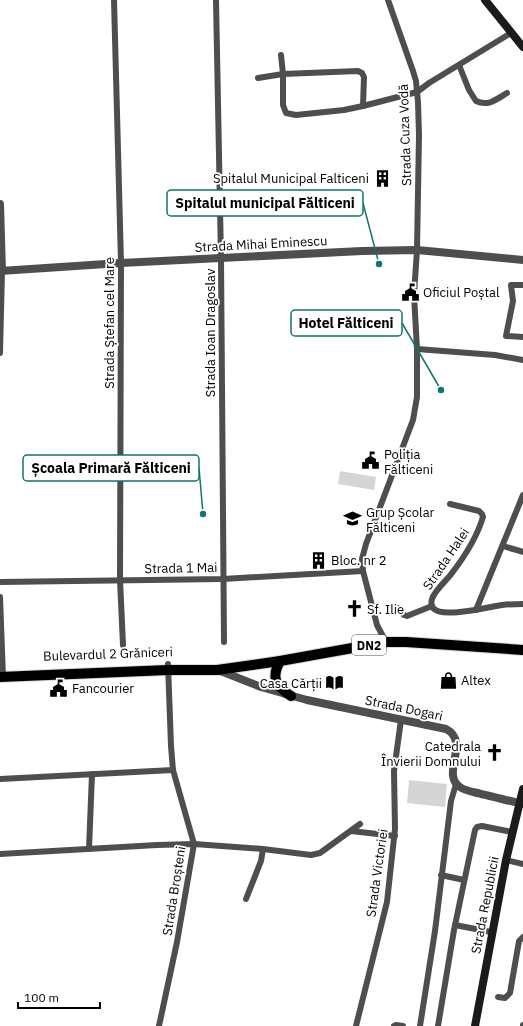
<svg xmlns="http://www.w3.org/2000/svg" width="523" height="1026" viewBox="0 0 523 1026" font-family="'IBM Plex Sans',sans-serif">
<rect width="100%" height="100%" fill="#fff"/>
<g fill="#d5d5d5">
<path d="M 340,471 L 376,477 L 374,490 L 338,484 Z"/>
<path d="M 409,780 L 447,784 L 445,807 L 407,803 Z"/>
</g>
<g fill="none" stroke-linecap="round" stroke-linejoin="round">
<defs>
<g id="primary">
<path d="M 280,661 C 271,677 275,686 291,696"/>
<path d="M 0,677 L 168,670 L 217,670 L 280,661 L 386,642 L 406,642 L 523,650"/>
</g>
</defs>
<use href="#primary" stroke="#dbdbdb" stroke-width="12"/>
<g stroke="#4e4e4e" stroke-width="6">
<path d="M 114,0 L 121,263 L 120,580 L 123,645"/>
<path d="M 216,0 L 221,259 L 224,642"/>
<path d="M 281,55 L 283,74 L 283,105 L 286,113 L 296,115 L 344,110 L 363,106 L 417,92 L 429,83 L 511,33"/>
<path d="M 459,65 L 469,90 L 476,101 C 488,107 497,99 507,93"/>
<path d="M 258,78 L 283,74 L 358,71 L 362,73 L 364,77 L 363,106"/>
<path d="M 523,285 L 511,285 L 513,301 L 506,336 L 523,337"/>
<path d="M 417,349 L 495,355 L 523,360"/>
<path d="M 0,353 L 2,271"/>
<path d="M 450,504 L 479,511 L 482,514 L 483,517 C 477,537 465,556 452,573 C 447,580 434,591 432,599 C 431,602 431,605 433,608 C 442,619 488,607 502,605 C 509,604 516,604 523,604"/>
<path d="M 503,546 L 523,552"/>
<path d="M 0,582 L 223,579 L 363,571"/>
<path d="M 0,597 L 3,677"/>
<path d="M 398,608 L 404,615 L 407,616 L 432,606"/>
<path d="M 476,610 L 523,495"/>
<path d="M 386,642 L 377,625 L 363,571 L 362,559 L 366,544 L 413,420 L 417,397 L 417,349 L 414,295 L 417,250 L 419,135 L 418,102 L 416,81 L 413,71 L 388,0"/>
<path d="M 0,779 L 173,770"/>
<path d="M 351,831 L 395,836"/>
<path d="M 89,849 L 92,774"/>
<path d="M 0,854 L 157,845 L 194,844 L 263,849 L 311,855 L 320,853 L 360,824"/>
<path d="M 506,860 L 523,864"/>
<path d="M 441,875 L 464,880"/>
<path d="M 246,899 L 261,861 L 263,849"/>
<path d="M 455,925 L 491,932"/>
<path d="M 498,997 L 505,998 L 510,993 L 519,941 L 523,937"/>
<path d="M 159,1026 L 177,942 L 194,844 L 173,770 L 171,746 L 168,664"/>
<path d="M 356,1026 L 387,902 L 395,829 L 394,771 L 401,720"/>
<path d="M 394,1026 L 396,1025 L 403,1026"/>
<path d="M 420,1026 L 435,931 L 451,801 L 456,784"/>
<path d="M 438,1026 L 454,930 L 475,830 L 477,827 L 482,826 L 512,832"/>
<path d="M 523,1026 L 523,1025"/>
</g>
<g stroke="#4e4e4e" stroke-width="8">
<path d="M 0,204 L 2,271"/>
<path d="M 0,271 L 121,263 L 362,251 L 417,250 L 523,260"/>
<path d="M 218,670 L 261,687 L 307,700 L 446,729 C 471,742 440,774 460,787 C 465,791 474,792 481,794 C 495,797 509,801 523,804"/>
</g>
<g stroke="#1b1b1b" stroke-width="8">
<path d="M 485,0 L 523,47"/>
<path d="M 475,1026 L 506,860 L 523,789"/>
</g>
<use href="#primary" stroke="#000" stroke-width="10"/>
</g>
<defs>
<symbol id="building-bare" viewBox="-9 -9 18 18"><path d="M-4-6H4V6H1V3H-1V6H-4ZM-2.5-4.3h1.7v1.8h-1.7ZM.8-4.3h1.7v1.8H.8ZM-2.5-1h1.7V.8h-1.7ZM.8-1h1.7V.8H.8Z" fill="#000" stroke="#fff" stroke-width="2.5" paint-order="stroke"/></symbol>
<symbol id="civic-bare" viewBox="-9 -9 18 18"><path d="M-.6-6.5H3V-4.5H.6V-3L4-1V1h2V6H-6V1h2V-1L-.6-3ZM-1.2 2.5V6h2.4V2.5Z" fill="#000" stroke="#fff" stroke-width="2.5" paint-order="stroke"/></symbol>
<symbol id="school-bare" viewBox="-9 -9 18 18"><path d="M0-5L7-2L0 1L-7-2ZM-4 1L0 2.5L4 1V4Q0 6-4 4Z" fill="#000" stroke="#fff" stroke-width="2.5" paint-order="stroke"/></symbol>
<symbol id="church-bare" viewBox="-9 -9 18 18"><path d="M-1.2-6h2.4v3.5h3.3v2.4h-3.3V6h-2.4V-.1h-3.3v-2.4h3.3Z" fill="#000" stroke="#fff" stroke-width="2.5" paint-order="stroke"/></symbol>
<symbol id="shop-bare" viewBox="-9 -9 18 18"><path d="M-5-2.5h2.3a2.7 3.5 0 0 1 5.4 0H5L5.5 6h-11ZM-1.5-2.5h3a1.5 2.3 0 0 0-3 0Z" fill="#000" stroke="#fff" stroke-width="2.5" paint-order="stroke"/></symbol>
<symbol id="library-bare" viewBox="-9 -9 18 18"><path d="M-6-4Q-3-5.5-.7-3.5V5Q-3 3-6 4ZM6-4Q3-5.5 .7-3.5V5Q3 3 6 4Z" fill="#000" stroke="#fff" stroke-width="2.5" paint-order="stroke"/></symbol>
</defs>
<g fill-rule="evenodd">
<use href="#building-bare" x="370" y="166" width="25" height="25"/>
<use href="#civic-bare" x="398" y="280" width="25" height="25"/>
<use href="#civic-bare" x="358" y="448" width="25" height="25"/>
<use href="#school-bare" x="340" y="506" width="25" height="25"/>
<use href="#building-bare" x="306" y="548" width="25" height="25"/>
<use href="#church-bare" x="342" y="596" width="25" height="25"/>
<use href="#shop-bare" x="436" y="668" width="25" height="25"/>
<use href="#library-bare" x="322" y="670" width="25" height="25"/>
<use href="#civic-bare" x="46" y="676" width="25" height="25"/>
<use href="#church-bare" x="482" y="740" width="25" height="25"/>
</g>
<g text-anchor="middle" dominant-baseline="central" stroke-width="3.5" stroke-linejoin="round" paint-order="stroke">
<rect fill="#fff" stroke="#4c4c4c" stroke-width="1" x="352" y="635" width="34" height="20" rx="3"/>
<g font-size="12" font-weight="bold" fill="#000">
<text x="369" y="645">DN2</text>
</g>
<g font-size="13" fill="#000" stroke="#fff">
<text transform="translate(405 135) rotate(-92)">Strada Cuza Vodă</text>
<text transform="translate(261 244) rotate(-3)">Strada Mihai Eminescu</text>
<text transform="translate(109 323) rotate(-90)">Strada Ștefan cel Mare</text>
<text transform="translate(210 333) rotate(-90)">Strada Ioan Dragoslav</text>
<text transform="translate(446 559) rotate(-56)">Strada Halei</text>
<text transform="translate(181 568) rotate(-1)">Strada 1 Mai</text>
<text transform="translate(108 654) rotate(-2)">Bulevardul 2 Grăniceri</text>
<text transform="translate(404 708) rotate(12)">Strada Dogari</text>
<text transform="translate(377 873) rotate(-82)">Strada Victoriei</text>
<text transform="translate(174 891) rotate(-81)">Strada Broșteni</text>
<text transform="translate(485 905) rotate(-79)">Strada Republicii</text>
</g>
<g font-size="13" fill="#000" stroke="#fff" text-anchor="start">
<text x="369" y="178" text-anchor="end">Spitalul Municipal Falticeni</text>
<text x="423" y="292">Oficiul Poștal</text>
<text x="384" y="454">Poliția<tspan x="384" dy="15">Fălticeni</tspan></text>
<text x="366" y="512">Grup Școlar<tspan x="366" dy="15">Fălticeni</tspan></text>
<text x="331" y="560">Bloc. nr 2</text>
<text x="367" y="609">Sf. Ilie</text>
<text x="461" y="680">Altex</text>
<text x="322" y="683" text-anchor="end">Casa Cărții</text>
<text x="72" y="688">Fancourier</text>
<text x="481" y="746" text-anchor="end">Catedrala<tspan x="481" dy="15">Învierii Domnului</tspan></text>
</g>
</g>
<path fill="none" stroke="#0f766e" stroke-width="1.5" d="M379 264L363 203M441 390L402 323M203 514L199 468"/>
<g fill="#0f766e" stroke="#fff" stroke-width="1.5">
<circle cx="379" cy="264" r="4"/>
<circle cx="441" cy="390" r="4"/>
<circle cx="203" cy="514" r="4"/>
</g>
<g fill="#fff" stroke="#0f766e" stroke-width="1.5">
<rect x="167" y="190" width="196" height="26" rx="4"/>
<rect x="291" y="310" width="111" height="26" rx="4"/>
<rect x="23" y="455" width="176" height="26" rx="4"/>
</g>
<g font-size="14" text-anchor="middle" font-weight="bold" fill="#000">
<text x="265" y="208">Spitalul municipal Fălticeni</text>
<text x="346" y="328">Hotel Fălticeni</text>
<text x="111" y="473">Școala Primară Fălticeni</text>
</g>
<path d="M18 1002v6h82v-6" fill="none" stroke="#000000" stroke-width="2"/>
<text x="24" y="1002" font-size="12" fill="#000000" stroke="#ffffff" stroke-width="3" paint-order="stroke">100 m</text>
</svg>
